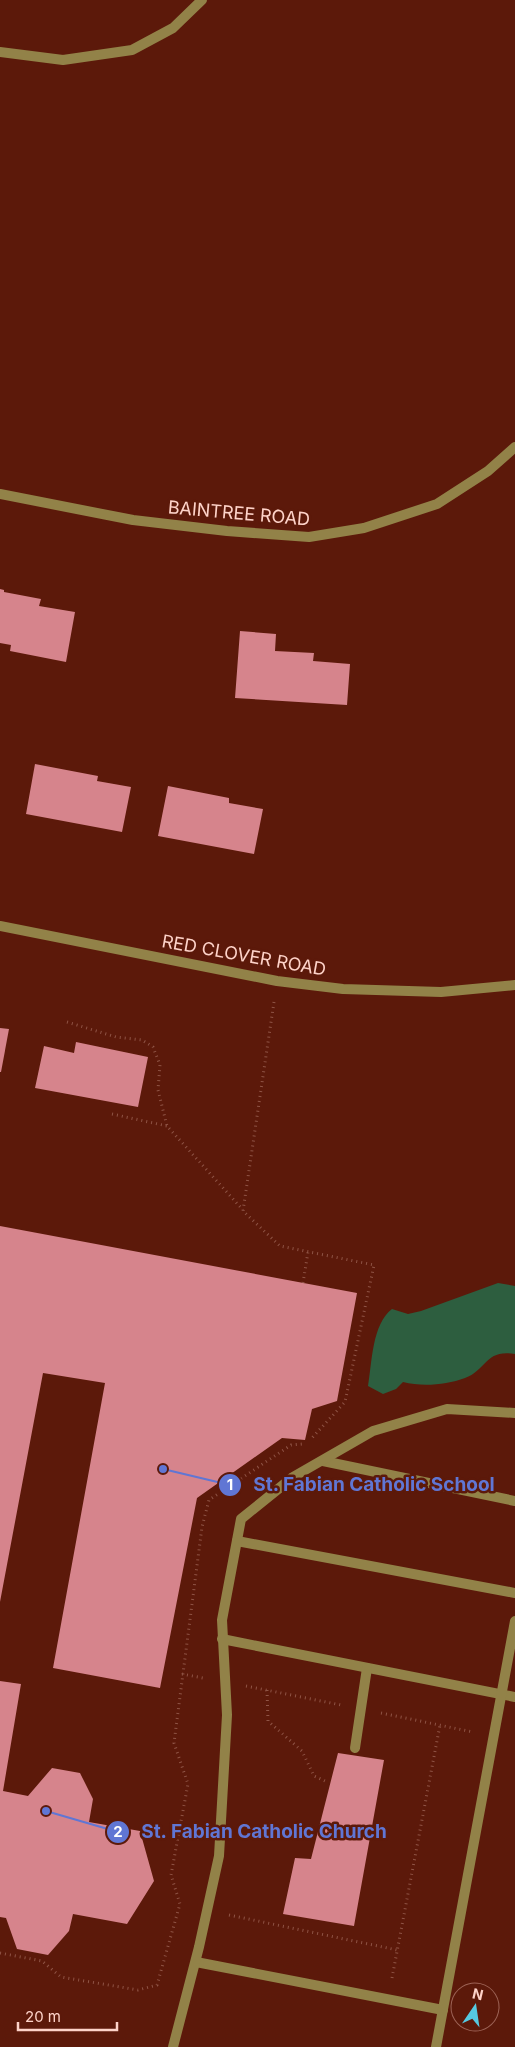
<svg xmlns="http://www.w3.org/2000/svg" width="515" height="2047" viewBox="0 0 515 2047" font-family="Inter,sans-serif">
<rect width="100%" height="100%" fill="#5c190a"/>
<path fill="#2d5e3f" d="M 498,1283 L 515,1286 L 515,1354 C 485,1349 487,1370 465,1378 C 446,1385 422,1387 403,1382 L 396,1389 L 383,1394 L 368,1386 C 372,1363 372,1324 392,1309 L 408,1314 L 421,1311 Z"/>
<g fill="#d6848c">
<path d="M 0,589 L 4,590 L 4,592 L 41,599 L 39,606 L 75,612 L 66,662 L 10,651 L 11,645 L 0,643 Z"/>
<path d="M 240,631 L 276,634 L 275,651 L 314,653 L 313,661 L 350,664 L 347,705 L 235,698 Z"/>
<path d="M 35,764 L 98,776 L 97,781 L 131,787 L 122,832 L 26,814 Z"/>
<path d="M 168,786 L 229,798 L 229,803 L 263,809 L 254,854 L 158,836 Z"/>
<path d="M 0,1028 L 9,1029 L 1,1072 L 0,1072 Z"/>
<path d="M 76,1042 L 148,1057 L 138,1107 L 35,1088 L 44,1046 L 74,1053 Z"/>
<path d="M 0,1226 L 357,1293 L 337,1401 L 312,1409 L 305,1440 L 282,1438 L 197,1498 L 160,1688 L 53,1668 L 105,1383 L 43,1373 L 0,1602 Z"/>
<path d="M 0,1681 L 21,1684 L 3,1791 L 28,1796 L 52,1768 L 80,1773 L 93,1799 L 89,1822 L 140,1831 L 154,1881 L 127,1924 L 73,1914 L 69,1931 L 48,1955 L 17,1949 L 6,1918 L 0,1917 Z"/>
<path d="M 338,1753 L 384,1760 L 354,1926 L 283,1914 L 295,1858 L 311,1859 Z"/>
</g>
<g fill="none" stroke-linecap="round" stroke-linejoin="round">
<g stroke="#8f5446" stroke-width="3" stroke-dasharray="1 4" stroke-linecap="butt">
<path d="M 274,1002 L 243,1211 L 280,1246 L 374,1265 L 345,1402 L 311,1439"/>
<path d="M 67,1022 L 116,1037 L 142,1040 L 153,1047 L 160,1065 L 158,1090 L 167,1126 L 243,1210"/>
<path d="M 112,1114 L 167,1126"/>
<path d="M 303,1283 L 308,1252"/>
<path d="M 182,1674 L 203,1678"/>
<path d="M 246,1686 L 341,1705"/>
<path d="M 267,1690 L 268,1721 L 302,1751 L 314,1776 L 325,1781"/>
<path d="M 381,1713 L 473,1732"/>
<path d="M 229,1915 L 397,1950"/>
<path d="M 0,1953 L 42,1961 L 61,1977 L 138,1990 L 157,1985 L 180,1904 L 171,1875 L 188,1784 L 174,1743 L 202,1527 L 209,1500 L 291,1445 L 303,1444"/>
<path d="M 392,1978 L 440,1725"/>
</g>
<g stroke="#928248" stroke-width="10">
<path d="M 323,1461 L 515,1501"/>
<path d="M 237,1541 L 515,1593"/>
<path d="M 222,1639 L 515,1697"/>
<path d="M 355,1748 L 367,1668"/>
<path d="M 196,1962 L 443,2010"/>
<path d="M 173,2047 L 199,1947 L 219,1856 L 227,1715 L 222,1620 L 241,1519 L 293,1477 L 373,1431 L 447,1409 L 515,1413"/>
<path d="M 436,2047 L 515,1621"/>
</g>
<g stroke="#928248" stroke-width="10">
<path d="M 0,52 L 63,60 L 132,50 L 173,28 L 202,0"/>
<path d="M 0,494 L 133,520 L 227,531 L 309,537 L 364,528 L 437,504 L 488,471 L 515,447"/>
<path d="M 0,926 L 277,981 L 343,989 L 441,992 L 515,985"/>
</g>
</g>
<g text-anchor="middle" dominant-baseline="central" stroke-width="5" stroke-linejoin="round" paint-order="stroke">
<g font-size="18" fill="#fed3c9" stroke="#5c190a">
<text transform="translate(239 513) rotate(5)">BAINTREE ROAD</text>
<text transform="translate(244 955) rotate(10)">RED CLOVER ROAD</text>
</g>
</g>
<path fill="none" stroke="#6076d4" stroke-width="2" d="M163 1469L230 1485M46 1811L118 1832"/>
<g fill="#6076d4" stroke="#5c190a" stroke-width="2">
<circle cx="163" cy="1469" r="5"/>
<circle cx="46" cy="1811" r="5"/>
<circle cx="230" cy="1485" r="12"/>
<circle cx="118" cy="1832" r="12"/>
</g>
<g font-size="15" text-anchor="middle" font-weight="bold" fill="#fff">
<text x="230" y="1490">1</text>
<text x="118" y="1837">2</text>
</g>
<g font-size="19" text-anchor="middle" font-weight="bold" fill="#6076d4" stroke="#5c190a" stroke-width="5" stroke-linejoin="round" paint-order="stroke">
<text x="374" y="1491">St. Fabian Catholic School</text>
<text x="264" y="1838">St. Fabian Catholic Church</text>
</g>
<g transform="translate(475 2007) rotate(13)"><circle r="24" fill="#5c190a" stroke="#9d6356"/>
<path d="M0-4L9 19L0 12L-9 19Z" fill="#56c9e1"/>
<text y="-8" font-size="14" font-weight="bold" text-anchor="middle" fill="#fed3c9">N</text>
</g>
<path d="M18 2022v8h99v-8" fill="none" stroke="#fed3c9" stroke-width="2.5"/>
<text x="25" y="2022" font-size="15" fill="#fed3c9" stroke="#5c190a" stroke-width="4" paint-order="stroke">20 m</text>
</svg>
